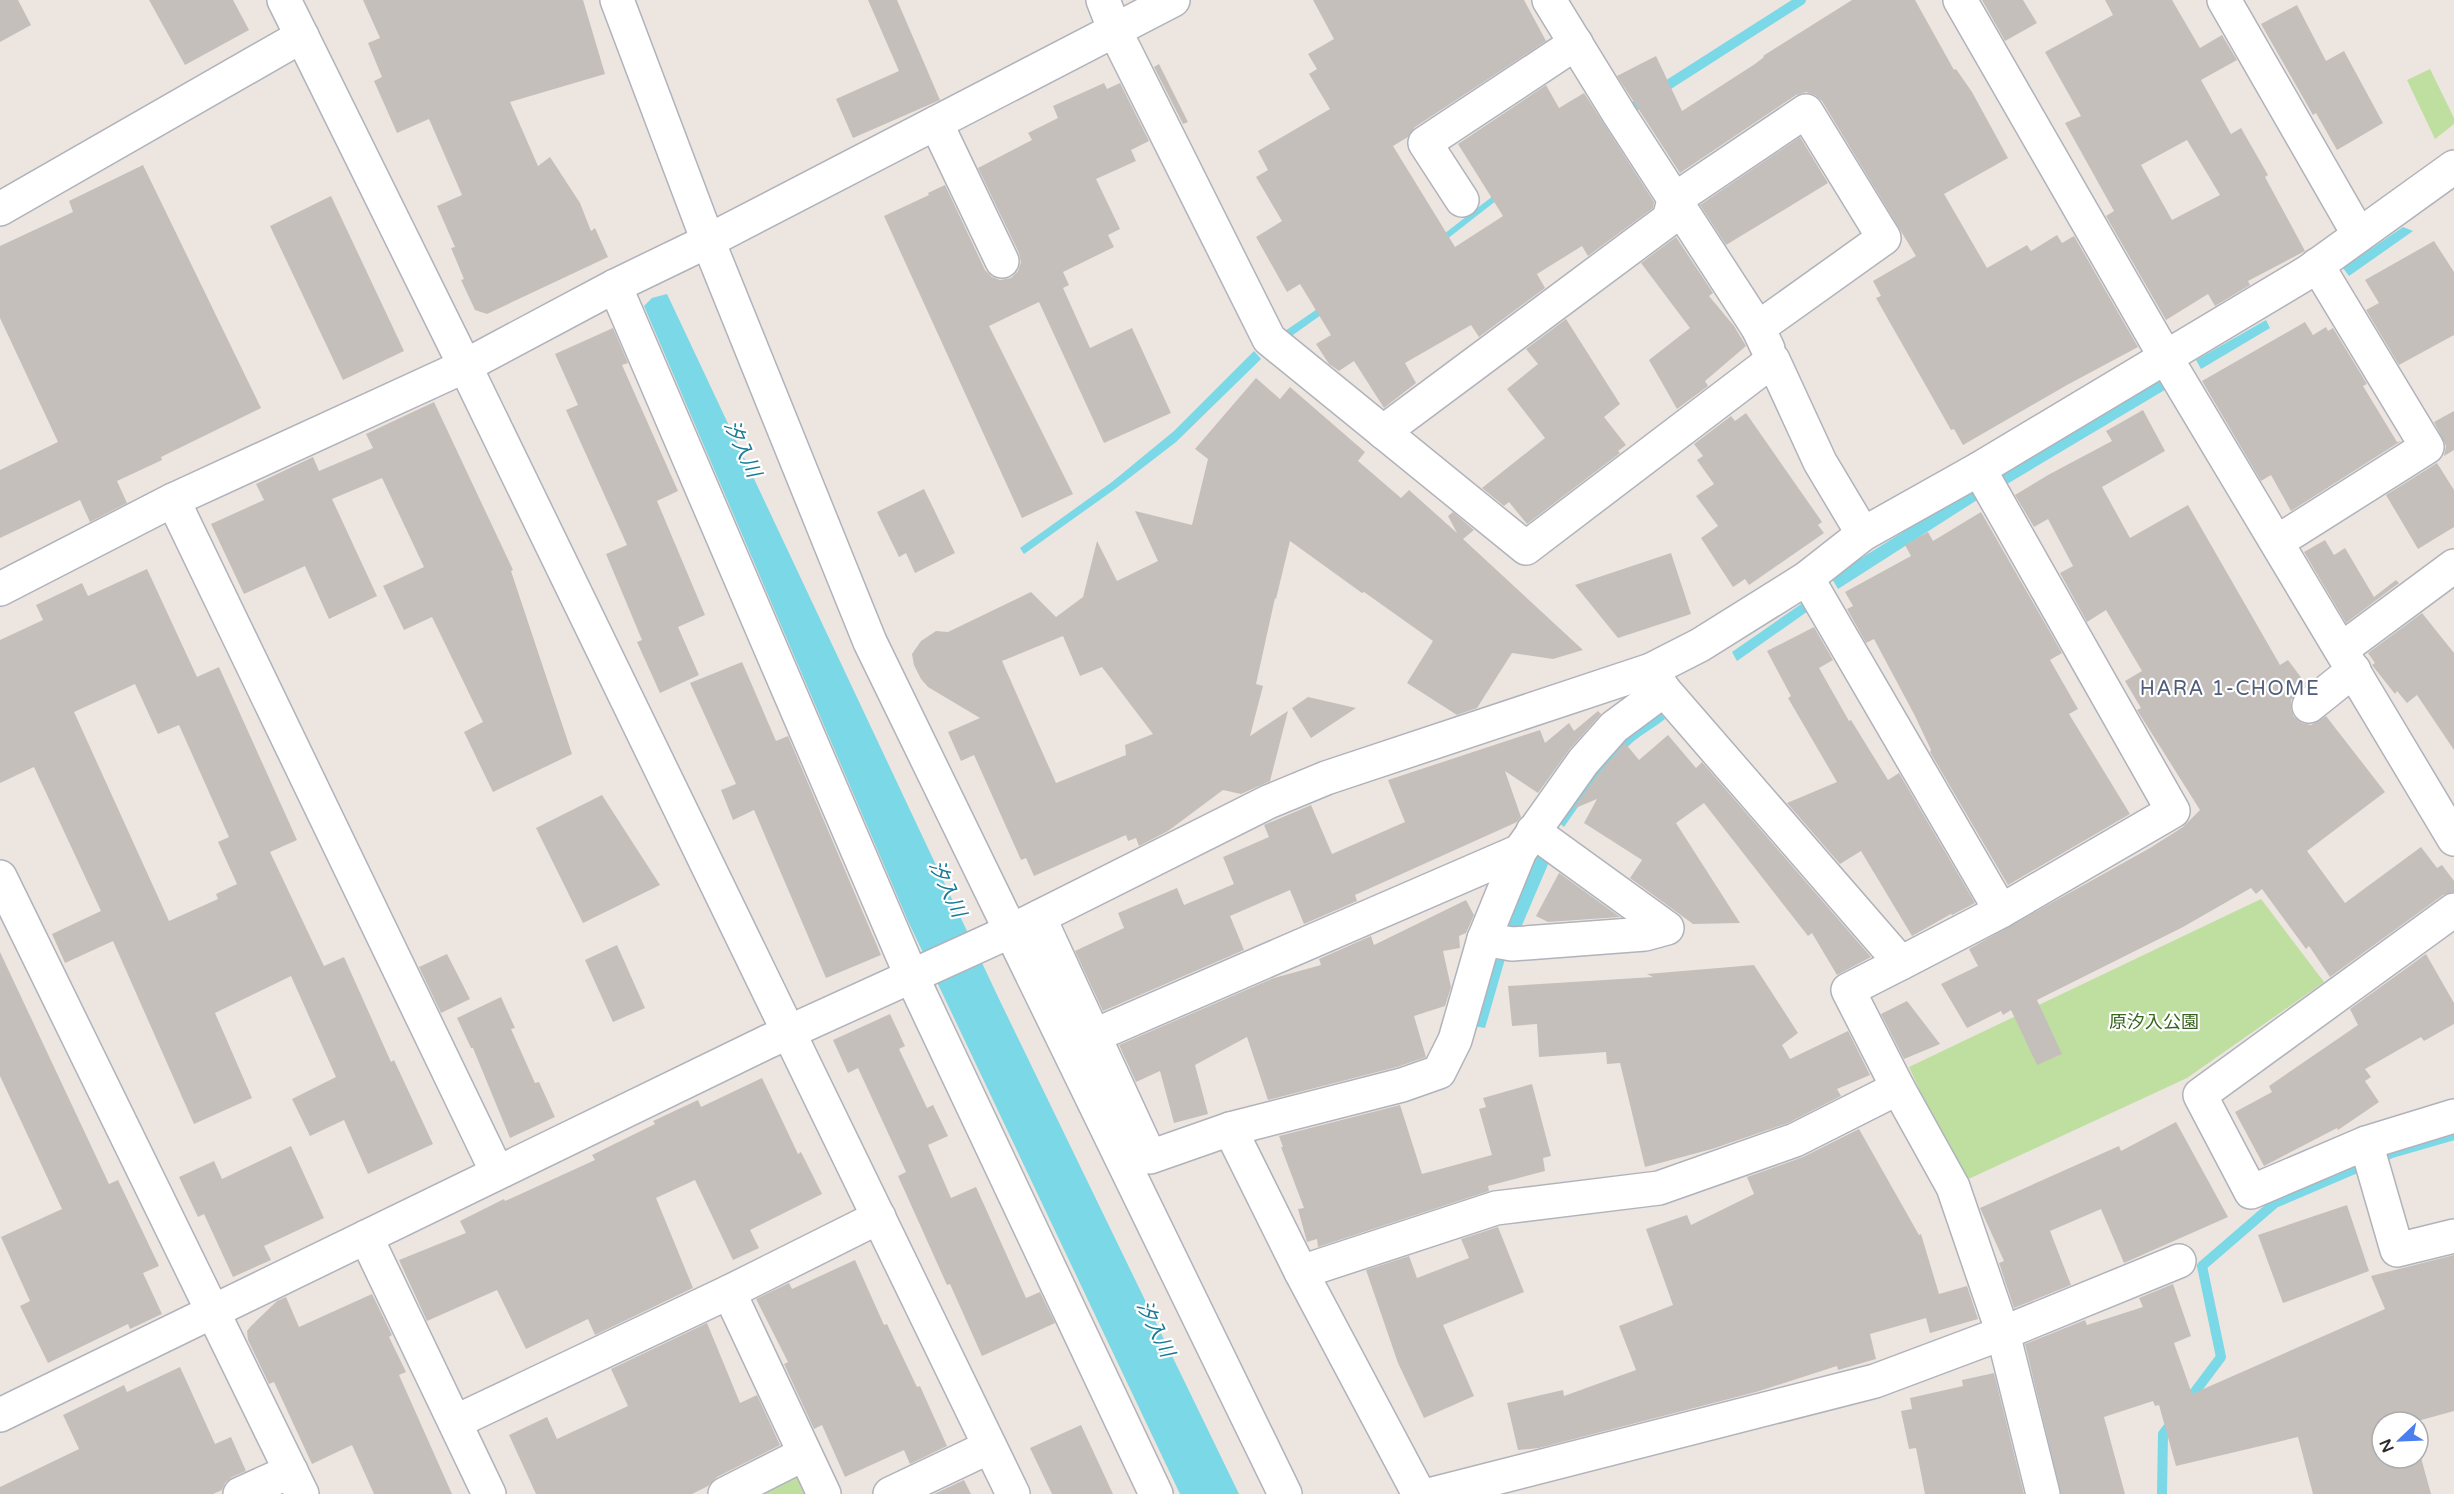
<svg xmlns="http://www.w3.org/2000/svg" width="2454" height="1494" viewBox="0 0 2454 1494" font-family="'Varela Round','Noto Sans JP',sans-serif">
<rect width="100%" height="100%" fill="#ede5df"/>
<g fill="#bedfa0">
<path d="M 2430,69 L 2454,118 L 2454,124 L 2435,139 L 2407,80 Z"/>
<path d="M 2261,899 L 2324,982 L 2187,1078 L 1962,1182 L 1909,1067 Z"/>
<path d="M 802,1472 L 812,1494 L 743,1494 Z"/>
</g>
<g fill="#7ad8e7">
<path d="M 1511,182 L 1515,186 L 1433,250 L 1376,276 L 1290,337 L 1285,331 L 1373,271 L 1431,244 Z"/>
<path d="M 2403,227 L 2413,231 L 2349,276 L 2343,268 Z"/>
<path d="M 667,294 L 999,999 L 1239,1494 L 1180,1494 L 908,921 L 644,306 L 652,298 Z"/>
<path d="M 2266,320 L 2270,328 L 2201,369 L 2196,360 Z"/>
<path d="M 1254,351 L 1261,359 L 1176,442 L 1115,489 L 1024,554 L 1020,548 L 1112,482 L 1174,431 Z"/>
<path d="M 2162,379 L 2168,388 L 2007,484 L 2001,475 Z"/>
<path d="M 1972,489 L 1977,500 L 1838,589 L 1831,577 Z"/>
<path d="M 1807,600 L 1811,609 L 1737,661 L 1732,652 Z"/>
<path d="M 1657,709 L 1665,719 C 1655,727 1644,733 1634,741 C 1606,765 1585,797 1564,827 L 1557,821 L 1605,756 Z"/>
<path d="M 1537,852 L 1549,862 L 1520,930 L 1505,926 Z"/>
<path d="M 1505,959 L 1485,1028 L 1473,1026 L 1493,960 Z"/>
</g>
<g fill="none" stroke-linecap="round" stroke-linejoin="round">
<g stroke="#7ad8e7" stroke-width="10">
<path d="M 1635,106 L 1801,0"/>
<path d="M 2185,1405 L 2221,1357 L 2202,1266 L 2275,1203 L 2392,1153 L 2454,1135"/>
<path d="M 2162,1494 L 2163,1434 L 2174,1420"/>
</g>
</g>
<g fill="#c5bfbc" fill-rule="evenodd">
<path d="M 0,0 L 18,0 L 31,25 L 0,42 Z"/>
<path d="M 149,0 L 233,0 L 249,30 L 185,65 Z"/>
<path d="M 363,0 L 583,0 L 605,74 L 510,102 L 538,166 L 550,157 L 580,203 L 591,231 L 595,228 L 608,257 L 487,314 L 475,310 L 461,280 L 464,279 L 451,248 L 455,247 L 437,206 L 462,195 L 429,119 L 397,133 L 374,81 L 382,77 L 368,43 L 380,38 Z"/>
<path d="M 868,0 L 897,0 L 940,100 L 853,138 L 836,99 L 899,71 Z"/>
<path d="M 1313,0 L 1524,0 L 1546,41 L 1415,127 L 1408,137 L 1393,146 L 1455,247 L 1503,216 L 1458,144 L 1546,85 L 1559,108 L 1584,93 L 1654,202 L 1653,208 L 1588,256 L 1582,246 L 1537,274 L 1545,288 L 1479,337 L 1471,325 L 1405,363 L 1416,383 L 1384,408 L 1354,361 L 1339,371 L 1329,364 L 1316,344 L 1331,335 L 1300,284 L 1287,292 L 1256,237 L 1282,221 L 1256,177 L 1268,170 L 1258,151 L 1330,109 L 1309,74 L 1317,69 L 1308,54 L 1334,39 Z"/>
<path d="M 1852,0 L 1915,0 L 1954,70 L 1956,69 L 1972,92 L 2008,158 L 1944,194 L 1987,268 L 2027,245 L 2031,251 L 2057,235 L 2062,243 L 2074,236 L 2138,347 L 2067,385 L 1963,445 L 1954,429 L 1951,430 L 1876,298 L 1881,296 L 1873,281 L 1916,256 L 1822,101 L 1815,95 L 1806,92 L 1796,95 L 1680,173 L 1617,76 L 1656,56 L 1682,111 L 1755,64 L 1764,57 L 1763,56 Z"/>
<path d="M 1982,0 L 2023,0 L 2037,23 L 2005,41 Z"/>
<path d="M 2105,0 L 2172,0 L 2200,48 L 2222,35 L 2237,60 L 2201,80 L 2231,134 L 2241,128 L 2268,175 L 2265,177 L 2305,251 L 2248,281 L 2250,285 L 2215,306 L 2208,294 L 2166,320 L 2106,216 L 2114,211 L 2065,123 L 2081,116 L 2045,52 L 2113,15 ZM 2187,140 L 2220,195 L 2172,220 L 2141,165 Z"/>
<path d="M 2297,5 L 2326,61 L 2344,51 L 2383,123 L 2337,150 L 2316,113 L 2313,115 L 2261,24 Z"/>
<path d="M 1159,64 L 1188,122 L 1183,124 L 1154,67 Z"/>
<path d="M 1104,83 L 1107,89 L 1120,83 L 1149,141 L 1131,150 L 1136,161 L 1096,179 L 1120,229 L 1108,235 L 1114,247 L 1063,272 L 1069,285 L 1063,288 L 1090,348 L 1132,328 L 1171,413 L 1104,443 L 1039,302 L 989,326 L 1073,494 L 1022,518 L 884,216 L 929,195 L 928,193 L 945,185 L 985,270 L 992,277 L 1000,280 L 1011,278 L 1018,271 L 1021,262 L 1019,253 L 978,168 L 1032,140 L 1028,133 L 1058,118 L 1053,106 Z"/>
<path d="M 1800,137 L 1828,183 L 1726,245 L 1700,205 Z"/>
<path d="M 143,165 L 261,408 L 161,457 L 162,460 L 117,481 L 127,503 L 90,522 L 80,500 L 0,538 L 0,470 L 58,442 L 0,318 L 0,246 L 73,212 L 69,201 Z"/>
<path d="M 331,196 L 404,351 L 343,380 L 270,226 Z"/>
<path d="M 1676,237 L 1713,293 L 1709,296 L 1734,326 L 1746,346 L 1705,381 L 1708,386 L 1677,409 L 1649,360 L 1690,328 L 1641,263 Z"/>
<path d="M 2434,241 L 2454,272 L 2454,335 L 2399,365 L 2366,310 L 2379,303 L 2365,280 Z"/>
<path d="M 1566,319 L 1620,404 L 1604,417 L 1626,445 L 1618,451 L 1620,453 L 1527,524 L 1509,502 L 1504,506 L 1482,488 L 1545,438 L 1507,389 L 1538,364 L 1526,349 Z"/>
<path d="M 2305,322 L 2313,335 L 2326,327 L 2328,331 L 2333,328 L 2367,384 L 2363,386 L 2397,442 L 2401,441 L 2291,511 L 2271,475 L 2261,481 L 2202,381 Z"/>
<path d="M 613,328 L 628,363 L 622,365 L 678,491 L 657,501 L 705,615 L 678,627 L 699,675 L 660,693 L 637,642 L 642,640 L 606,554 L 627,545 L 566,410 L 578,405 L 555,354 Z"/>
<path d="M 1256,378 L 1280,399 L 1290,387 L 1365,452 L 1358,461 L 1401,498 L 1409,490 L 1457,533 L 1448,516 L 1453,512 L 1474,530 L 1463,539 L 1583,650 L 1553,659 L 1512,653 L 1477,708 L 1457,715 L 1407,683 L 1433,641 L 1364,592 L 1362,593 L 1290,541 L 1276,599 L 1275,598 L 1256,684 L 1263,686 L 1250,736 L 1288,711 L 1270,781 L 1241,794 L 1223,790 L 1168,831 L 1139,846 L 1136,838 L 1128,841 L 1126,835 L 1034,876 L 1026,858 L 1021,860 L 974,755 L 961,761 L 948,732 L 980,718 L 928,687 L 921,679 L 914,665 L 912,654 L 921,641 L 936,631 L 948,632 L 1031,592 L 1056,617 L 1083,597 L 1097,541 L 1117,581 L 1158,561 L 1135,511 L 1192,525 L 1208,459 L 1195,449 ZM 1063,636 L 1080,676 L 1102,667 L 1153,734 L 1125,745 L 1126,755 L 1056,783 L 1002,661 Z"/>
<path d="M 434,402 L 513,570 L 511,571 L 572,754 L 493,792 L 464,732 L 483,722 L 432,617 L 404,630 L 383,586 L 424,567 L 382,478 L 332,499 L 377,596 L 329,619 L 305,566 L 244,594 L 211,524 L 264,500 L 256,484 L 313,457 L 319,471 L 373,448 L 366,434 Z"/>
<path d="M 2143,410 L 2165,451 L 2102,487 L 2130,538 L 2188,505 L 2280,665 L 2288,660 L 2306,684 L 2291,700 L 2291,709 L 2294,717 L 2302,723 L 2311,725 L 2326,716 L 2385,792 L 2307,851 L 2345,903 L 2421,847 L 2437,868 L 2442,865 L 2454,881 L 2454,892 L 2443,895 L 2330,977 L 2309,946 L 2306,949 L 2262,889 L 2256,894 L 2251,888 L 2183,927 L 2037,1000 L 2062,1054 L 2037,1065 L 2011,1010 L 2003,1015 L 2001,1011 L 1967,1028 L 1941,984 L 1978,966 L 1969,949 L 2150,848 L 2183,827 L 2200,810 L 2137,710 L 2141,708 L 2125,681 L 2142,671 L 2106,610 L 2087,622 L 2060,573 L 2073,566 L 2048,519 L 2034,527 L 2015,495 L 2048,475 L 2112,441 L 2106,431 Z"/>
<path d="M 2454,411 L 2454,450 L 2444,456 L 2446,446 L 2434,422 Z"/>
<path d="M 1746,413 L 1822,522 L 1818,525 L 1824,533 L 1749,585 L 1745,579 L 1733,587 L 1701,538 L 1718,526 L 1696,496 L 1714,484 L 1697,460 L 1703,456 L 1694,444 L 1731,416 L 1735,421 Z"/>
<path d="M 2437,463 L 2454,490 L 2454,527 L 2418,549 L 2386,495 Z"/>
<path d="M 924,489 L 955,553 L 915,573 L 906,553 L 899,557 L 877,512 Z"/>
<path d="M 1981,512 L 2062,653 L 2050,660 L 2078,709 L 2069,714 L 2130,814 L 2008,885 L 1930,752 L 1931,750 L 1915,716 L 1874,639 L 1866,643 L 1847,609 L 1853,606 L 1845,592 L 1911,556 L 1905,545 L 1928,532 L 1933,541 Z"/>
<path d="M 2325,540 L 2334,555 L 2345,548 L 2374,597 L 2396,580 L 2399,583 L 2346,623 L 2304,552 Z"/>
<path d="M 1671,553 L 1691,614 L 1618,638 L 1575,585 Z"/>
<path d="M 147,569 L 197,677 L 219,667 L 297,840 L 270,852 L 324,966 L 344,957 L 391,1062 L 394,1060 L 433,1144 L 368,1174 L 344,1120 L 310,1136 L 292,1099 L 336,1077 L 291,976 L 215,1013 L 252,1098 L 194,1124 L 113,941 L 65,963 L 52,934 L 101,911 L 34,767 L 0,783 L 0,640 L 43,620 L 36,605 L 82,583 L 88,596 ZM 135,684 L 158,734 L 179,725 L 229,837 L 218,842 L 237,884 L 216,894 L 218,899 L 169,921 L 74,712 Z"/>
<path d="M 2422,613 L 2454,653 L 2454,750 L 2417,695 L 2407,703 L 2397,691 L 2395,694 L 2372,665 L 2375,663 L 2368,653 Z"/>
<path d="M 1814,627 L 1833,660 L 1819,668 L 1849,721 L 1851,720 L 1888,780 L 1899,773 L 1975,903 L 1952,915 L 1951,914 L 1912,936 L 1861,851 L 1840,864 L 1787,803 L 1837,782 L 1788,698 L 1791,696 L 1767,651 Z"/>
<path d="M 742,662 L 776,741 L 788,736 L 881,955 L 826,978 L 754,810 L 733,820 L 721,790 L 736,784 L 690,683 Z"/>
<path d="M 1308,697 L 1356,708 L 1311,738 L 1292,708 Z"/>
<path d="M 1598,711 L 1601,714 L 1569,750 L 1538,793 L 1505,771 L 1521,817 L 1517,822 L 1355,895 L 1357,901 L 1304,924 L 1290,890 L 1230,916 L 1244,950 L 1103,1011 L 1075,951 L 1124,928 L 1118,913 L 1177,888 L 1184,905 L 1234,884 L 1223,857 L 1269,837 L 1264,825 L 1311,805 L 1332,854 L 1405,822 L 1388,780 L 1540,730 L 1545,743 L 1569,723 L 1574,731 Z"/>
<path d="M 1668,735 L 1696,768 L 1702,762 L 1871,957 L 1837,975 L 1812,933 L 1808,936 L 1704,803 L 1676,823 L 1740,923 L 1693,924 L 1630,878 L 1642,860 L 1584,823 L 1597,799 L 1573,809 L 1598,774 L 1625,743 L 1639,760 Z"/>
<path d="M 602,795 L 660,885 L 583,923 L 536,828 Z"/>
<path d="M 1559,873 L 1562,875 L 1620,917 L 1548,922 L 1536,916 Z"/>
<path d="M 1466,900 L 1474,915 L 1466,933 L 1459,936 L 1460,948 L 1443,951 L 1451,987 L 1445,1006 L 1414,1016 L 1426,1057 L 1397,1067 L 1268,1100 L 1247,1037 L 1195,1065 L 1208,1114 L 1174,1123 L 1160,1071 L 1136,1082 L 1119,1045 L 1274,978 L 1321,965 L 1319,959 L 1371,936 L 1374,945 Z"/>
<path d="M 617,945 L 645,1008 L 613,1022 L 585,960 Z"/>
<path d="M 0,952 L 109,1184 L 118,1180 L 159,1266 L 143,1273 L 162,1314 L 130,1329 L 128,1324 L 48,1363 L 20,1306 L 30,1301 L 1,1237 L 62,1209 L 0,1076 Z"/>
<path d="M 447,954 L 470,999 L 441,1013 L 419,967 Z"/>
<path d="M 2426,954 L 2454,1003 L 2454,1024 L 2424,1041 L 2421,1037 L 2365,1069 L 2371,1077 L 2365,1081 L 2379,1102 L 2338,1130 L 2337,1128 L 2264,1166 L 2235,1112 L 2272,1092 L 2269,1086 L 2358,1025 L 2350,1009 Z"/>
<path d="M 1754,965 L 1798,1033 L 1782,1045 L 1790,1059 L 1848,1031 L 1870,1075 L 1837,1089 L 1841,1096 L 1788,1123 L 1712,1149 L 1645,1167 L 1620,1063 L 1607,1064 L 1606,1052 L 1539,1057 L 1537,1024 L 1512,1026 L 1508,986 L 1653,977 L 1647,974 Z"/>
<path d="M 501,997 L 515,1028 L 511,1029 L 535,1083 L 539,1082 L 555,1117 L 510,1138 L 473,1048 L 471,1048 L 457,1018 Z"/>
<path d="M 1907,1001 L 1940,1044 L 1904,1059 L 1881,1014 Z"/>
<path d="M 890,1014 L 905,1046 L 899,1049 L 927,1108 L 933,1105 L 948,1136 L 928,1145 L 951,1198 L 976,1187 L 1026,1298 L 1040,1292 L 1055,1323 L 982,1356 L 950,1284 L 947,1285 L 898,1176 L 906,1172 L 858,1068 L 848,1073 L 833,1040 Z"/>
<path d="M 762,1078 L 798,1154 L 801,1152 L 822,1194 L 750,1230 L 759,1248 L 733,1260 L 695,1180 L 656,1198 L 693,1288 L 595,1335 L 588,1319 L 526,1349 L 497,1290 L 427,1321 L 399,1260 L 466,1233 L 460,1221 L 504,1199 L 505,1201 L 595,1160 L 592,1155 L 655,1124 L 653,1121 L 698,1100 L 701,1107 Z"/>
<path d="M 1532,1084 L 1551,1156 L 1543,1158 L 1545,1171 L 1488,1186 L 1489,1191 L 1318,1247 L 1317,1239 L 1307,1242 L 1298,1209 L 1304,1208 L 1281,1147 L 1283,1147 L 1279,1136 L 1400,1105 L 1422,1174 L 1492,1155 L 1479,1109 L 1486,1107 L 1483,1098 Z"/>
<path d="M 2176,1122 L 2228,1217 L 2124,1263 L 2101,1209 L 2050,1231 L 2071,1285 L 2014,1308 L 1999,1263 L 2004,1261 L 1980,1208 L 2119,1146 L 2121,1151 Z"/>
<path d="M 1859,1129 L 1919,1235 L 1921,1234 L 1939,1294 L 1967,1286 L 1978,1319 L 1930,1333 L 1926,1318 L 1870,1334 L 1876,1359 L 1838,1370 L 1837,1366 L 1756,1392 L 1539,1448 L 1518,1450 L 1507,1403 L 1563,1390 L 1564,1396 L 1636,1370 L 1619,1326 L 1673,1305 L 1646,1229 L 1687,1215 L 1691,1225 L 1754,1194 L 1747,1177 L 1803,1157 Z"/>
<path d="M 291,1146 L 324,1218 L 264,1246 L 271,1260 L 233,1277 L 204,1214 L 198,1217 L 179,1177 L 214,1161 L 222,1179 Z"/>
<path d="M 2347,1205 L 2369,1271 L 2283,1303 L 2258,1235 Z"/>
<path d="M 1498,1227 L 1524,1292 L 1443,1325 L 1474,1396 L 1424,1418 L 1398,1363 L 1366,1270 L 1409,1256 L 1417,1278 L 1469,1258 L 1461,1239 Z"/>
<path d="M 2454,1255 L 2454,1411 L 2414,1422 L 2382,1422 L 2382,1458 L 2418,1458 L 2418,1447 L 2431,1494 L 2313,1494 L 2298,1437 L 2176,1466 L 2159,1405 L 2155,1406 L 2153,1401 L 2104,1417 L 2125,1494 L 2061,1494 L 2025,1344 L 2085,1320 L 2087,1325 L 2143,1307 L 2139,1298 L 2173,1284 L 2191,1336 L 2174,1343 L 2192,1394 L 2385,1309 L 2371,1276 Z"/>
<path d="M 855,1260 L 884,1325 L 887,1324 L 917,1387 L 920,1386 L 947,1446 L 910,1464 L 904,1450 L 845,1477 L 822,1425 L 814,1429 L 784,1364 L 788,1362 L 756,1299 L 789,1283 L 792,1289 Z"/>
<path d="M 372,1294 L 392,1335 L 389,1337 L 406,1372 L 399,1375 L 452,1494 L 374,1494 L 352,1445 L 312,1464 L 274,1382 L 269,1384 L 248,1340 L 247,1331 L 251,1326 L 277,1301 L 286,1297 L 299,1327 Z"/>
<path d="M 707,1323 L 740,1403 L 757,1395 L 780,1445 L 717,1477 L 708,1486 L 692,1494 L 536,1494 L 509,1435 L 547,1417 L 557,1439 L 628,1406 L 611,1369 Z"/>
<path d="M 180,1367 L 215,1444 L 231,1437 L 246,1471 L 232,1477 L 225,1483 L 222,1490 L 213,1494 L 0,1494 L 0,1487 L 79,1449 L 63,1415 L 124,1385 L 127,1392 Z"/>
<path d="M 1994,1373 L 2024,1494 L 1925,1494 L 1916,1448 L 1909,1449 L 1901,1411 L 1912,1409 L 1910,1398 L 1963,1386 L 1962,1380 Z"/>
<path d="M 1081,1425 L 1113,1494 L 1052,1494 L 1030,1448 Z"/>
<path d="M 964,1480 L 971,1494 L 934,1494 Z"/>
</g>
<g fill="none" stroke-linecap="round" stroke-linejoin="round">
<defs>
<g id="street">
<path d="M 1103,0 L 1115,31 L 1269,339 L 1526,548 L 1773,360 L 1820,462 L 1863,534"/>
<path d="M 1549,0 L 1619,114 L 1758,328 L 1768,349"/>
<path d="M 1960,0 L 2166,358 L 2454,839"/>
<path d="M 2224,0 L 2359,235"/>
<path d="M 936,123 L 1002,261"/>
<path d="M 1462,200 L 1425,143 L 1576,43"/>
<path d="M 0,209 L 302,36"/>
<path d="M 615,286 L 911,975 L 1156,1494"/>
<path d="M 1383,432 L 1669,219 L 1674,200 L 1806,111 L 1884,238 L 1758,328"/>
<path d="M 173,500 L 497,1172"/>
<path d="M 2277,542 L 2427,447 L 2317,265"/>
<path d="M 1807,578 L 2001,911"/>
<path d="M 2342,649 L 2454,566"/>
<path d="M 1651,670 L 1664,690 L 1901,963 L 2001,911 L 2173,811 L 1979,469"/>
<path d="M 2309,706 L 2354,670"/>
<path d="M 2454,910 L 2200,1095 L 2251,1192 L 2366,1143 L 2454,1116"/>
<path d="M 1039,917 L 1150,1157 L 1230,1129"/>
<path d="M 1011,931 L 1268,802 L 1326,778 L 1651,670 L 1700,645 L 1807,578 L 1863,534 L 1979,469 L 2308,272 L 2454,167"/>
<path d="M 1484,939 L 1512,944 L 1645,934 L 1667,928 L 1533,831"/>
<path d="M 1901,963 L 1848,990 L 1898,1088 L 1953,1187 L 2003,1333 L 2043,1494"/>
<path d="M 1093,1036 L 1520,851"/>
<path d="M 2366,1143 L 2397,1250 L 2454,1236"/>
<path d="M 366,1237 L 489,1494"/>
<path d="M 1301,1272 L 1496,1208 L 1659,1188 L 1795,1140 L 1898,1088"/>
<path d="M 729,1292 L 824,1494"/>
<path d="M 455,1422 L 729,1292 L 879,1217"/>
<path d="M 240,1494 L 291,1471"/>
<path d="M 725,1494 L 804,1454"/>
<path d="M 890,1494 L 989,1447"/>
<path d="M 1419,1494 L 1301,1272 L 1230,1129 L 1402,1085 L 1439,1072 L 1455,1040 L 1484,939 L 1520,851 L 1583,762 L 1614,727 L 1664,690"/>
<path d="M 1433,1494 L 1875,1381 L 2003,1333 L 2179,1261"/>
</g>
<g id="secondary">
<path d="M 284,0 L 465,366 L 1013,1494"/>
<path d="M 617,0 L 708,241 L 870,642 L 1285,1494"/>
<path d="M 0,589 L 173,500 L 465,366 L 615,286 L 708,241 L 1173,0"/>
<path d="M 0,877 L 302,1494"/>
<path d="M 0,1415 L 767,1042 L 1011,931"/>
</g>
</defs>
<use href="#street" stroke="#b0b3bb" stroke-width="36"/>
<use href="#secondary" stroke="#b0b3bb" stroke-width="36"/>
<use href="#street" stroke="#fff" stroke-width="33"/>
<use href="#secondary" stroke="#fff" stroke-width="33"/>
</g>
<g text-anchor="middle" dominant-baseline="central" stroke-width="4.5" stroke-linejoin="round" paint-order="stroke">
<g font-size="18" fill="#376520" stroke="#fff">
<text x="2154" y="1022">原汐入公園</text>
</g>
<g font-size="20" font-style="italic" fill="#177b95" stroke="#fff">
<text transform="translate(742 449) rotate(65)">汐入川</text>
<text transform="translate(947 889) rotate(65)">汐入川</text>
<text transform="translate(1155 1329) rotate(64)">汐入川</text>
</g>
<g font-size="20" letter-spacing="1.5" fill="#4f5c7a" stroke="#fff">
<text x="2230" y="689">HARA 1-CHOME</text>
</g>
</g>
<g transform="translate(2400 1440) rotate(247)"><circle r="28" fill="#ffffff" stroke="#ababab" stroke-width="1.5"/>
<path d="M0-4.5L10 22L0 15L-10 22Z" fill="#4b7fee"/>
<text y="-9" font-size="16" font-weight="bold" text-anchor="middle" fill="#2c2c2c">N</text>
</g>
</svg>
